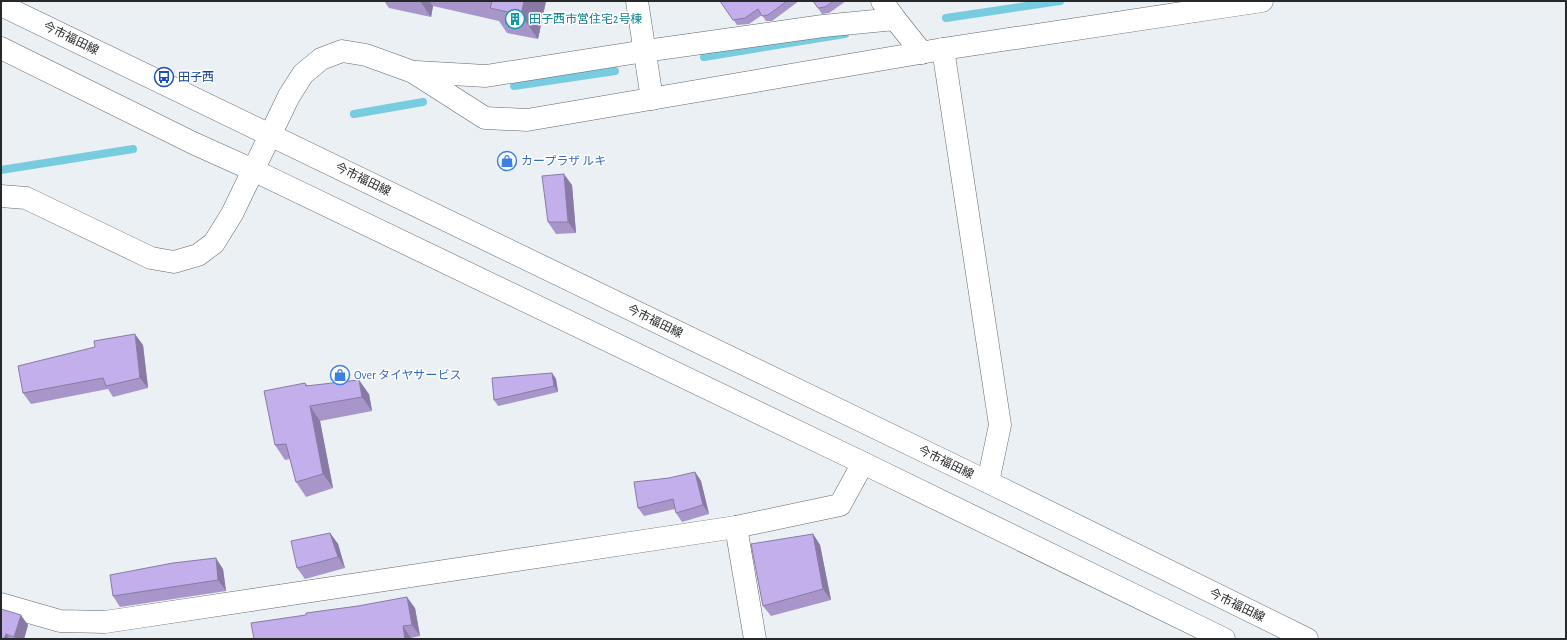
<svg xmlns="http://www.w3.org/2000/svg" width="1567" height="640" viewBox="0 0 1567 640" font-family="'Alegreya Sans','Noto Sans JP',sans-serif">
<rect width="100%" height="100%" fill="#eaf0f4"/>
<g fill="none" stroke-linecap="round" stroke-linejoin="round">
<g stroke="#77cce0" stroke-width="8">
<path d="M 946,18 L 1060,1"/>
<path d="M 704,57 L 845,34"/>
<path d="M 514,86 L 615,71"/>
<path d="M 354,114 L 423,102"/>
<path d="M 1,170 L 133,149"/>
</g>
<defs>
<g id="minor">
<path d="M 882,1 L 895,19"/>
<path d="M 943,49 L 1000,425 L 988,482"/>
<path d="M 736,527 L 755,639"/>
<path d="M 1,604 L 60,621 L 105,622 L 736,527 L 840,505 L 863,463"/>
</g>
<g id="tertiary">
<path d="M 637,1 L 652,99"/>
<path d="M 416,72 L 486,76 L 645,51 L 823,26 L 895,19 L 922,53"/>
<path d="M 1,196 L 26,198 L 151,258 L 174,262 L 198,255 L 214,243 L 232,214 L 289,96 L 303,74 L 321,59 L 342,51 L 366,55 L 413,72 L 485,118 L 527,120 L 943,49 L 1262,1"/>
</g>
<g id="secondary">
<path d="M 1,5 L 988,482 L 1307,639"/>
<path d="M 1,48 L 193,143 L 253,170 L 863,463 L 1224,639"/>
</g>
</defs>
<use href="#minor" stroke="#62676a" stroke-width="23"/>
<use href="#tertiary" stroke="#62676a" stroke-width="23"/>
<use href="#secondary" stroke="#62676a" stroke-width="23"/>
<use href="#minor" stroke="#fff" stroke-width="22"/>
<use href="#tertiary" stroke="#fff" stroke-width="22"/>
<use href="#secondary" stroke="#fff" stroke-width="22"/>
</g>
<g fill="#a896ca">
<path d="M 384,1 L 546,1 L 538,39 L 507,33 L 499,21 L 433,6 L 431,17 L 389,8 Z"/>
<path d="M 720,1 L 799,1 L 772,21 L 766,21 L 762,15 L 749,24 L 737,25 Z"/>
<path d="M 813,1 L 846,1 L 829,13 L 822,14 Z"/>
<path d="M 572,185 L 576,233 L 556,234 L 548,222 Z"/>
<path d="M 143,345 L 148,388 L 113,397 L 108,389 L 31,404 L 23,393 Z"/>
<path d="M 552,373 L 556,379 L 558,392 L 498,406 L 494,400 Z"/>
<path d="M 305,383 L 308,386 L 369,394 L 372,411 L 320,421 L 333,488 L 306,497 L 296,482 L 290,459 L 285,460 L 275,445 Z"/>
<path d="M 695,472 L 701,481 L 709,514 L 682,522 L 676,513 L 675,509 L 644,516 L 638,508 L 669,478 Z"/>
<path d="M 330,533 L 338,544 L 345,568 L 305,579 L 297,568 Z"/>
<path d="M 813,534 L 820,545 L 831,600 L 771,616 L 763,606 Z"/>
<path d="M 223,569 L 226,591 L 120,607 L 113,596 Z"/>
<path d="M 415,608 L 420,636 L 411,638 L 254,639 Z"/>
<path d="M 1,609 L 28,625 L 24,639 L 1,639 Z"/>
</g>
<g fill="#887aa4">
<path d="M 420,1 L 429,1 L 433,6 L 431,17 Z"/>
<path d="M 524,1 L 546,1 L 538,39 L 521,15 Z"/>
<path d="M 564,174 L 572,185 L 576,233 L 568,222 Z"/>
<path d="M 135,334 L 143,345 L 148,388 L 140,378 Z"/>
<path d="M 552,373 L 556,379 L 558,392 L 554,386 Z"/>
<path d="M 359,380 L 369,394 L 372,411 L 362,397 Z"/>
<path d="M 310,406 L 320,421 L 333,488 L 323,474 Z"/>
<path d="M 695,472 L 701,481 L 709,514 L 703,505 Z"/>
<path d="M 330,533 L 338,544 L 345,568 L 338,557 Z"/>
<path d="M 813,534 L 820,545 L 831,600 L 823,589 Z"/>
<path d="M 216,558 L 223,569 L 226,591 L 218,580 Z"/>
<path d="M 407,597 L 415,608 L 420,636 L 412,625 Z"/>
<path d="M 21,615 L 28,625 L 24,639 L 16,639 L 14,637 Z"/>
<path d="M 403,626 L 411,638 L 411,639 L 405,639 Z"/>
<path d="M 6,634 L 10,639 L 4,639 Z"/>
</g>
<g fill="#c3afeb" stroke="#887aa4">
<path d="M 492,1 L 524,1 L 521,15 L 490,8 Z"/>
<path d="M 720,1 L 787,1 L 768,15 L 762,16 L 758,9 L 745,18 L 733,20 Z"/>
<path d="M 813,1 L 834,1 L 825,7 L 818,8 Z"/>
<path d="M 564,174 L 568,222 L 548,222 L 542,176 Z"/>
<path d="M 135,334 L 140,378 L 106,386 L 103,378 L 23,393 L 18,366 L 95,347 L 94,341 Z"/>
<path d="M 552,373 L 554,386 L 494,400 L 492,378 Z"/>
<path d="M 359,380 L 362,397 L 310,406 L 323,474 L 296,482 L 286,444 L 275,445 L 264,391 L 305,383 L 306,386 Z"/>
<path d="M 695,472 L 703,505 L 676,513 L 673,499 L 638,508 L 634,482 L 669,478 Z"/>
<path d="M 330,533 L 338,557 L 297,568 L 291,541 Z"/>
<path d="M 813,534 L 823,589 L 763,606 L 751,544 Z"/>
<path d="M 216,558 L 218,580 L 113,596 L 110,575 L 173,563 Z"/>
<path d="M 407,597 L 412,625 L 403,626 L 405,639 L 254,639 L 251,623 L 306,615 L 306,613 L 358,606 Z"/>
<path d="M 1,609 L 21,615 L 14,637 L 6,634 L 4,639 L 1,639 Z"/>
</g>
<defs>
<symbol id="building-ring" viewBox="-11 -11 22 22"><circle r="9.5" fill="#fff" stroke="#0f9aa8" stroke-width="1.5"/><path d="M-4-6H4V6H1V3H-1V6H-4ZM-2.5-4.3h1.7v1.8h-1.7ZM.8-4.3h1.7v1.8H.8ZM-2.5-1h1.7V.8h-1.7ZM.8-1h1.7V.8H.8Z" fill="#0f9aa8"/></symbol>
<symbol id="bus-ring" viewBox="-11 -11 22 22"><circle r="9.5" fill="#fff" stroke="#1a4fb4" stroke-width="1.5"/><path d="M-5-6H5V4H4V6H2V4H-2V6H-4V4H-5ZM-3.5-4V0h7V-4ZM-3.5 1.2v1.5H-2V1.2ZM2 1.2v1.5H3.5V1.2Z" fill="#1a4fb4"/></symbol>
<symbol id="shop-ring" viewBox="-11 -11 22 22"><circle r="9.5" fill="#fff" stroke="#3f7fe0" stroke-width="1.5"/><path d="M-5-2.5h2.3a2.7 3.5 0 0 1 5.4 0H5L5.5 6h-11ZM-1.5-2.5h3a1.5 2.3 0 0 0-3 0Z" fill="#3f7fe0"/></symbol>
</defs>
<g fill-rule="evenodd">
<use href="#building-ring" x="504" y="8" width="22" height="22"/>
<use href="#bus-ring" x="153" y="66" width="22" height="22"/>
<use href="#shop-ring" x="496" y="150" width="22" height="22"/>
<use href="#shop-ring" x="329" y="364" width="22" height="22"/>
</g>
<g text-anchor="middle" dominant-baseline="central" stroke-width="3" stroke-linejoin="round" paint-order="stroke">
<g font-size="12" fill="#0d838f" stroke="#fff" text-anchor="start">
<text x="529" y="19">田子西市営住宅2号棟</text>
</g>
<g font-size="12" fill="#262829" stroke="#fff">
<text transform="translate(71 38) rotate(26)">今市福田線</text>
<text transform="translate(363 179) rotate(26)">今市福田線</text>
<text transform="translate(655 321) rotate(26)">今市福田線</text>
<text transform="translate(946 462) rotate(26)">今市福田線</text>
<text transform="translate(1237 605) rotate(26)">今市福田線</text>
</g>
<g font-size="12" fill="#164399" stroke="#fff" text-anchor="start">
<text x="178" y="77">田子西</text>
</g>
<g font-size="12" fill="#366cbe" stroke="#fff" text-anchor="start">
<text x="521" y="161">カープラザ ルキ</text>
<text x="354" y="375">Over タイヤサービス</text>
</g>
</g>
<rect width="1567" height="640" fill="none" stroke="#262829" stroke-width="4"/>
</svg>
